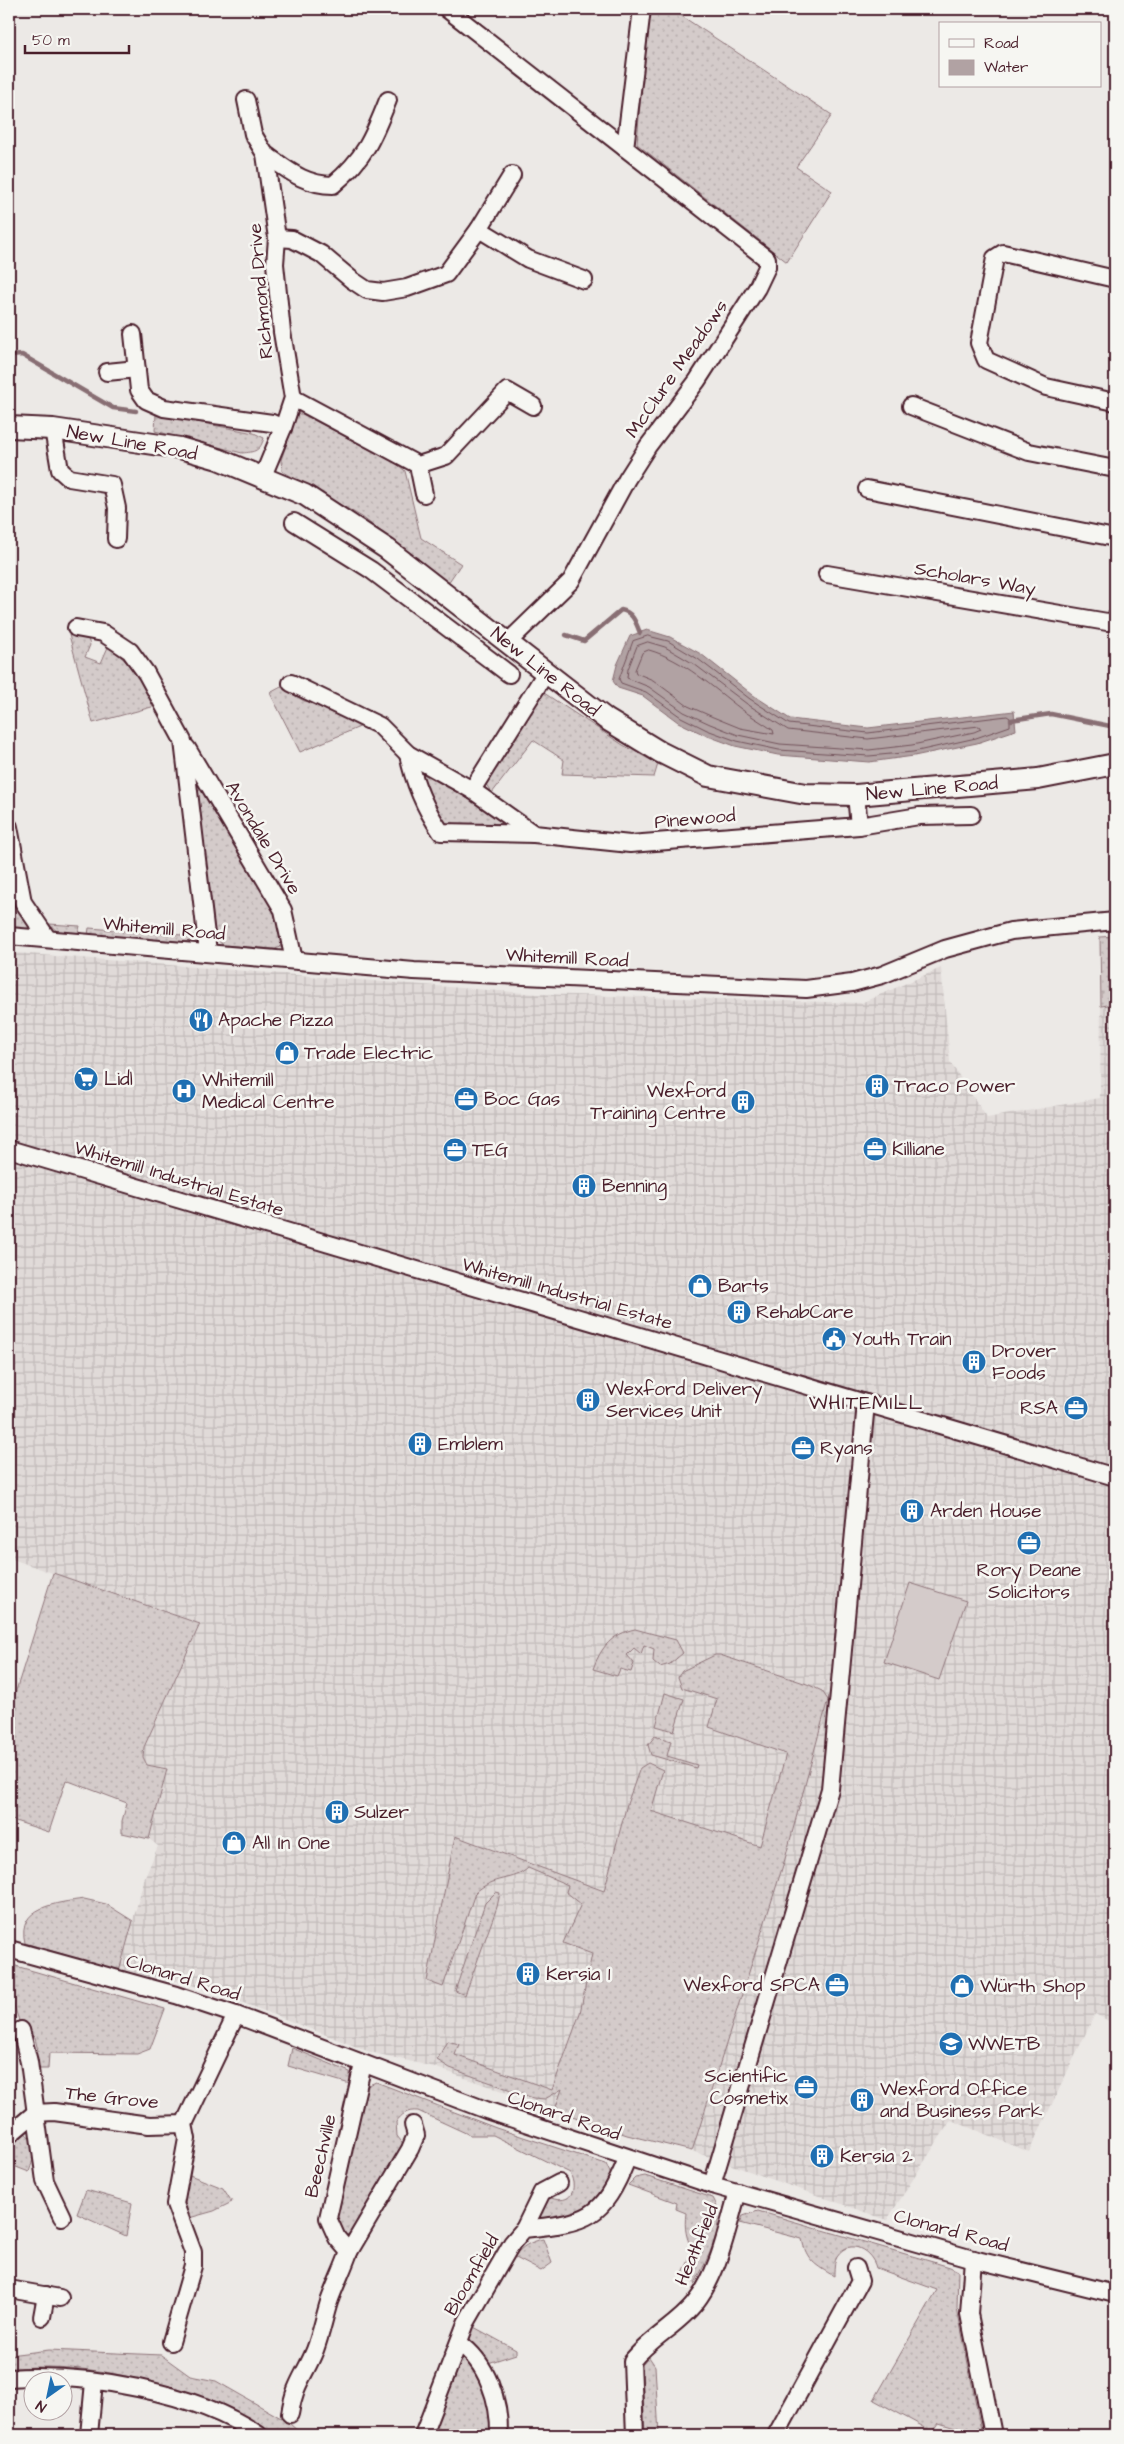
<svg xmlns="http://www.w3.org/2000/svg" width="1124" height="2444" viewBox="0 0 1124 2444" font-family="'Architects Daughter',sans-serif">
<defs>
<pattern id="industrial-grid" width="8" height="8" patternUnits="userSpaceOnUse" patternTransform="scale(1.25)"><rect width="8" height="8" fill="#e0dad8"/><path d="M0 4h8M4 0v8" fill="none" stroke="#c2bbba"/></pattern>
<pattern id="grass-dots" width="8" height="8" patternUnits="userSpaceOnUse" patternTransform="scale(1.25)"><rect width="8" height="8" fill="#d4cbca"/><path d="M2 2h.1M6 6h.1" fill="none" stroke="#b8aeae" stroke-width="1.8" stroke-linecap="round"/></pattern>
</defs>
<rect width="100%" height="100%" fill="#ece9e6"/>
<filter id="ink" filterUnits="userSpaceOnUse"><feTurbulence type="fractalNoise" baseFrequency=".02" numOctaves="2"/><feDisplacementMap in="SourceGraphic" scale="10" xChannelSelector="R" yChannelSelector="G"/><feConvolveMatrix kernelMatrix="1 2 1 2 8 2 1 2 1" color-interpolation-filters="sRGB"/></filter>
<g filter="url(#ink)">
<path fill="url(#industrial-grid)" d="M 17,953 L 538,994 L 861,1003 L 941,968 L 950,1062 L 987,1118 L 1100,1098 L 1101,1006 L 1115,1004 L 1115,2024 L 1095,2014 L 1029,2152 L 951,2120 L 887,2220 L 692,2151 L 627,2135 L 434,2067 L 370,2052 L 241,2002 L 183,1982 L 119,1971 L 144,1880 L 158,1846 L 149,1839 L 167,1769 L 147,1765 L 143,1757 L 144,1747 L 200,1624 L 9,1558 L 9,958 Z"/>
<g fill="url(#grass-dots)" stroke="#8f757a">
<path d="M 647,9 L 671,9 L 832,115 L 796,167 L 832,191 L 787,262 L 637,144 Z"/>
<path d="M 156,414 L 254,433 L 264,438 C 260,451 255,452 242,453 L 155,431 Z"/>
<path d="M 297,414 L 302,414 L 396,463 L 405,471 L 421,538 L 461,564 L 448,583 L 362,517 L 282,471 L 281,460 Z"/>
<path d="M 69,635 L 88,639 L 90,645 L 85,657 L 101,663 L 108,647 C 131,662 144,683 159,705 L 93,723 Z"/>
<path d="M 281,687 L 304,701 L 316,702 L 362,726 L 300,752 L 270,693 Z"/>
<path d="M 544,693 L 623,745 L 658,764 L 654,777 L 562,774 L 564,760 L 533,740 L 492,793 L 485,783 Z"/>
<path d="M 416,770 L 511,822 L 512,828 L 448,824 L 437,816 Z"/>
<path d="M 199,790 L 204,790 L 280,921 L 284,937 L 281,947 L 275,949 L 223,945 L 216,939 L 197,797 Z"/>
<path d="M 9,870 L 15,903 L 31,929 L 9,927 Z"/>
<path d="M 49,924 L 80,926 L 78,934 L 59,933 Z"/>
<path d="M 89,928 L 195,936 L 188,942 L 88,935 Z"/>
<path d="M 1115,936 L 1115,1004 L 1101,1006 L 1100,937 Z"/>
<path d="M 53,1573 L 200,1624 L 144,1747 L 143,1757 L 147,1765 L 167,1769 L 149,1839 L 122,1833 L 122,1821 L 127,1803 L 66,1780 L 49,1832 L 9,1819 L 9,1713 Z"/>
<path d="M 635,1629 L 676,1640 L 683,1653 L 670,1664 L 660,1667 L 653,1661 L 654,1649 L 644,1645 L 641,1654 L 634,1648 L 627,1655 L 634,1663 L 631,1672 L 620,1669 L 617,1676 L 593,1669 C 601,1647 612,1634 635,1629 Z"/>
<path d="M 715,1655 L 720,1655 L 807,1684 L 822,1691 L 828,1700 L 785,1859 L 692,2151 L 627,2135 L 555,2110 L 562,2089 L 545,2099 L 533,2098 L 450,2068 L 437,2060 L 447,2041 L 459,2044 L 455,2055 L 552,2090 L 580,2013 L 592,1954 L 563,1943 L 581,1904 L 566,1892 L 568,1885 L 528,1868 C 514,1882 494,1875 475,1893 L 443,1987 L 427,1981 L 455,1836 L 604,1891 L 627,1804 L 640,1768 L 648,1763 L 663,1770 L 651,1811 L 760,1846 L 786,1754 L 709,1727 L 717,1699 L 682,1688 L 678,1677 L 682,1671 Z"/>
<path d="M 665,1693 L 684,1699 L 674,1731 L 656,1726 Z"/>
<path d="M 655,1736 L 671,1741 L 667,1756 L 697,1765 L 696,1768 L 651,1755 L 648,1745 Z"/>
<path d="M 496,1892 L 500,1893 L 497,1907 L 465,1995 L 455,1991 L 485,1903 Z"/>
<path d="M 84,1899 L 106,1904 L 133,1921 L 119,1971 L 25,1943 C 16,1906 57,1903 84,1899 Z"/>
<path d="M 9,1964 L 165,2009 L 150,2049 L 137,2054 L 49,2053 L 48,2069 L 37,2069 L 34,2054 L 38,2051 L 35,2038 L 20,2024 L 12,1999 L 9,1997 Z"/>
<path d="M 292,2048 L 350,2072 L 350,2084 L 288,2066 Z"/>
<path d="M 376,2082 L 496,2128 L 606,2164 L 611,2175 L 608,2185 L 590,2206 L 575,2215 L 544,2221 C 535,2213 541,2203 551,2198 C 571,2205 578,2190 570,2173 L 493,2135 L 470,2135 L 418,2111 C 407,2110 402,2114 396,2122 L 397,2136 L 405,2146 L 352,2233 L 346,2235 L 341,2233 L 335,2218 L 361,2094 L 369,2085 Z"/>
<path d="M 25,2133 C 40,2145 34,2156 29,2172 L 11,2165 L 9,2176 L 9,2144 L 17,2136 Z"/>
<path d="M 187,2174 L 223,2188 L 232,2202 L 214,2211 L 189,2218 L 183,2196 Z"/>
<path d="M 645,2176 L 713,2198 C 728,2222 707,2260 695,2283 L 682,2276 L 693,2251 C 686,2238 684,2228 686,2213 L 676,2209 L 677,2203 L 628,2185 L 635,2178 Z"/>
<path d="M 86,2190 L 132,2203 L 126,2236 L 77,2214 Z"/>
<path d="M 758,2211 L 950,2267 L 958,2271 L 957,2308 L 982,2435 L 953,2435 L 955,2428 L 939,2423 L 933,2432 L 874,2400 L 937,2290 L 876,2268 C 872,2251 850,2237 837,2256 C 834,2262 834,2270 834,2276 C 816,2266 806,2260 802,2239 L 740,2223 L 743,2216 Z"/>
<path d="M 543,2239 L 552,2263 L 541,2271 L 514,2257 C 522,2246 530,2242 543,2239 Z"/>
<path d="M 472,2326 L 516,2350 L 516,2354 L 488,2363 L 468,2338 Z"/>
<path d="M 49,2350 L 161,2355 L 190,2376 L 216,2381 L 288,2422 L 302,2435 C 293,2435 280,2438 271,2435 C 257,2432 232,2410 215,2403 C 151,2378 77,2361 9,2369 L 9,2355 Z"/>
<path d="M 463,2355 C 486,2372 490,2409 492,2435 L 430,2435 Z"/>
<path d="M 649,2357 L 655,2366 L 659,2435 L 645,2435 L 642,2365 Z"/>
</g>
<path fill="#d4cbca" stroke="#8f757a" d="M 910,1583 L 966,1601 L 939,1680 L 884,1662 Z"/>
<path fill="#b1a2a3" stroke="#886e73" d="M 647,630 L 670,637 L 701,654 L 753,695 L 790,719 L 868,728 L 1014,711 L 1016,730 L 977,743 L 914,756 L 869,762 L 778,755 L 735,746 L 705,735 L 678,722 L 643,696 L 618,688 L 613,681 L 617,665 L 630,636 Z"/>
<g fill="none" stroke-linecap="round" stroke-linejoin="round">
<g stroke="#73535b" stroke-width="1">
<path d="M 648,636 L 668,641 L 698,659 L 750,699 L 789,724 L 868,733 L 1007,716 L 1010,718 L 1010,726 L 976,738 L 913,752 L 869,756 L 779,750 L 737,741 L 707,730 L 681,717 L 646,692 L 621,683 L 619,679 L 633,641 Z"/>
<path d="M 648,642 L 665,647 L 694,664 L 747,704 L 788,730 L 868,739 L 979,726 L 981,729 L 974,732 L 912,745 L 869,750 L 780,744 L 738,735 L 710,724 L 684,712 L 649,687 L 627,678 L 628,669 L 637,646 Z"/>
<path d="M 649,650 C 684,660 712,687 741,709 C 751,716 763,723 773,730 L 774,734 L 740,728 L 713,717 L 688,706 L 653,680 L 636,673 L 635,670 L 642,653 Z"/>
</g>
<g stroke="#886e73" stroke-width="4.5">
<path d="M 9,356 L 22,355 L 113,408 L 136,411"/>
<path d="M 566,635 L 584,641 L 621,610 C 633,612 636,623 640,633"/>
<path d="M 1011,720 L 1051,714 L 1115,727"/>
</g>
<defs>
<g id="minor">
<path d="M 447,9 L 767,259 L 767,267 L 757,288 L 697,381 L 648,446 L 627,479 L 571,581 L 507,643"/>
<path d="M 246,100 L 253,134 L 265,154 L 277,238 L 275,264 L 282,332 L 293,398 L 283,428 L 263,476"/>
<path d="M 625,148 L 642,9"/>
<path d="M 265,154 C 288,170 304,185 333,185 C 365,158 373,138 388,100"/>
<path d="M 479,229 L 528,259 L 584,280"/>
<path d="M 277,238 L 292,239 L 321,254 L 352,280 L 367,290 L 383,292 L 407,288 L 446,274 L 479,229 L 512,175"/>
<path d="M 1115,279 L 1003,253 L 995,258 L 979,343 L 986,360 L 1046,387 L 1115,402"/>
<path d="M 133,334 L 139,390 L 146,400 L 164,408 L 272,423 L 283,428"/>
<path d="M 107,372 L 137,369"/>
<path d="M 293,398 L 418,465 L 446,456 L 507,391 L 533,406"/>
<path d="M 911,406 L 1029,452 L 1115,469"/>
<path d="M 53,429 L 60,470 L 69,478 L 112,485 L 117,508 L 116,539"/>
<path d="M 418,465 L 424,494"/>
<path d="M 867,489 L 1115,538"/>
<path d="M 294,522 L 371,570 L 509,674"/>
<path d="M 827,574 L 1107,622 L 1115,621"/>
<path d="M 76,628 L 103,633 L 130,651 L 146,673 L 183,741 L 208,952"/>
<path d="M 291,683 L 380,726 L 408,754 L 472,790 L 534,834 L 630,844 L 859,826 L 919,816 L 971,815"/>
<path d="M 187,748 L 283,910 L 294,960"/>
<path d="M 408,754 C 414,784 424,807 441,832 L 534,834"/>
<path d="M 472,790 L 545,674"/>
<path d="M 856,795 L 859,826"/>
<path d="M 9,827 L 23,902 L 48,939"/>
<path d="M 9,936 L 414,971 L 806,989 L 852,983 L 882,975 L 945,949 L 1011,931 L 1115,921"/>
<path d="M 9,1149 L 1115,1477"/>
<path d="M 9,1949 L 176,1995 L 236,2015 L 486,2110 L 712,2185 L 973,2259 L 1115,2294"/>
<path d="M 21,2030 L 29,2062 L 45,2181 L 62,2217"/>
<path d="M 9,2135 L 35,2113 L 54,2112 L 149,2125 L 184,2124 L 236,2015"/>
<path d="M 712,2185 L 830,1789 L 866,1403"/>
<path d="M 524,2229 L 542,2192 L 559,2183"/>
<path d="M 349,2252 L 410,2149 L 416,2135 L 413,2125"/>
<path d="M 973,2259 L 969,2314 L 993,2435"/>
<path d="M 9,2289 L 60,2298"/>
<path d="M 42,2317 L 46,2295"/>
<path d="M 171,2342 L 193,2266 L 193,2252 L 175,2204 L 187,2139 L 184,2124"/>
<path d="M 459,2343 C 487,2362 500,2402 499,2435"/>
<path d="M 9,2378 C 85,2373 195,2391 259,2435"/>
<path d="M 290,2414 C 294,2384 305,2375 315,2350 C 321,2334 324,2318 329,2302 C 335,2285 343,2269 349,2252 L 337,2238 L 328,2218 L 363,2064"/>
<path d="M 89,2435 L 94,2382"/>
<path d="M 423,2435 L 466,2323 L 512,2243 L 524,2229 C 587,2222 602,2221 627,2159"/>
<path d="M 635,2435 L 632,2361 C 651,2337 677,2326 695,2303 C 719,2273 727,2228 738,2192"/>
<path d="M 776,2435 L 860,2281 L 856,2268"/>
</g>
<path id="major" d="M 9,427 L 53,429 L 180,448 L 218,459 L 305,495 L 387,549 L 606,719 L 660,752 L 708,776 L 806,794 L 856,795 L 1038,779 L 1115,764"/>
</defs>
<use href="#minor" stroke="#4a1f2b" stroke-width="20"/>
<use href="#major" stroke="#4a1f2b" stroke-width="24"/>
<use href="#minor" stroke="#f6f6f2" stroke-width="16"/>
<use href="#major" stroke="#f6f6f2" stroke-width="20"/>
</g>
</g>
<defs>
<symbol id="restaurant-disc" viewBox="-11 -11 22 22"><circle r="9.5" fill="#1f6fb2" stroke="#f6f6f2"/><path d="M-5-6h1v4h1v-4h1v4h1v-4h1v5L-1.5 .5V6h-2V.5L-5-1ZM5-6V6H3V1.5H1.5Q1.5-4 5-6Z" fill="#fff"/></symbol>
<symbol id="shop-disc" viewBox="-11 -11 22 22"><circle r="9.5" fill="#1f6fb2" stroke="#f6f6f2"/><path d="M-5-2.5h2.3a2.7 3.5 0 0 1 5.4 0H5L5.5 6h-11ZM-1.5-2.5h3a1.5 2.3 0 0 0-3 0Z" fill="#fff"/></symbol>
<symbol id="supermarket-disc" viewBox="-11 -11 22 22"><circle r="9.5" fill="#1f6fb2" stroke="#f6f6f2"/><path d="M-6-5.5h2.5l.6 2H6L4.5 2H-2.5L-4.4-4H-6ZM-1.5 3.2a1.3 1.3 0 1 0 .1 0ZM3 3.2a1.3 1.3 0 1 0 .1 0Z" fill="#fff"/></symbol>
<symbol id="building-disc" viewBox="-11 -11 22 22"><circle r="9.5" fill="#1f6fb2" stroke="#f6f6f2"/><path d="M-4-6H4V6H1V3H-1V6H-4ZM-2.5-4.3h1.7v1.8h-1.7ZM.8-4.3h1.7v1.8H.8ZM-2.5-1h1.7V.8h-1.7ZM.8-1h1.7V.8H.8Z" fill="#fff"/></symbol>
<symbol id="hospital-disc" viewBox="-11 -11 22 22"><circle r="9.5" fill="#1f6fb2" stroke="#f6f6f2"/><path d="M-5-5h3v3.5h4V-5h3V5h-3V1.5h-4V5h-3Z" fill="#fff"/></symbol>
<symbol id="office-disc" viewBox="-11 -11 22 22"><circle r="9.5" fill="#1f6fb2" stroke="#f6f6f2"/><path d="M-6-3h4V-5.5h4V-3h4V5H-6ZM-1-4.5V-3h2v-1.5ZM-6 0V1H6V0Z" fill="#fff"/></symbol>
<symbol id="civic-disc" viewBox="-11 -11 22 22"><circle r="9.5" fill="#1f6fb2" stroke="#f6f6f2"/><path d="M-.6-6.5H3V-4.5H.6V-3L4-1V1h2V6H-6V1h2V-1L-.6-3ZM-1.2 2.5V6h2.4V2.5Z" fill="#fff"/></symbol>
<symbol id="school-disc" viewBox="-11 -11 22 22"><circle r="9.5" fill="#1f6fb2" stroke="#f6f6f2"/><path d="M0-5L7-2L0 1L-7-2ZM-4 1L0 2.5L4 1V4Q0 6-4 4Z" fill="#fff"/></symbol>
</defs>
<g fill-rule="evenodd">
<use href="#restaurant-disc" x="187" y="1006" width="28" height="28"/>
<use href="#shop-disc" x="273" y="1039" width="28" height="28"/>
<use href="#supermarket-disc" x="72" y="1065" width="28" height="28"/>
<use href="#building-disc" x="863" y="1072" width="28" height="28"/>
<use href="#hospital-disc" x="170" y="1077" width="28" height="28"/>
<use href="#office-disc" x="452" y="1085" width="28" height="28"/>
<use href="#building-disc" x="729" y="1088" width="28" height="28"/>
<use href="#office-disc" x="861" y="1135" width="28" height="28"/>
<use href="#office-disc" x="441" y="1136" width="28" height="28"/>
<use href="#building-disc" x="570" y="1172" width="28" height="28"/>
<use href="#shop-disc" x="686" y="1272" width="28" height="28"/>
<use href="#building-disc" x="725" y="1298" width="28" height="28"/>
<use href="#civic-disc" x="820" y="1325" width="28" height="28"/>
<use href="#building-disc" x="960" y="1348" width="28" height="28"/>
<use href="#building-disc" x="574" y="1386" width="28" height="28"/>
<use href="#office-disc" x="1062" y="1394" width="28" height="28"/>
<use href="#building-disc" x="406" y="1430" width="28" height="28"/>
<use href="#office-disc" x="789" y="1434" width="28" height="28"/>
<use href="#building-disc" x="898" y="1497" width="28" height="28"/>
<use href="#office-disc" x="1015" y="1529" width="28" height="28"/>
<use href="#building-disc" x="323" y="1798" width="28" height="28"/>
<use href="#shop-disc" x="220" y="1829" width="28" height="28"/>
<use href="#building-disc" x="514" y="1960" width="28" height="28"/>
<use href="#office-disc" x="823" y="1971" width="28" height="28"/>
<use href="#shop-disc" x="948" y="1972" width="28" height="28"/>
<use href="#school-disc" x="937" y="2030" width="28" height="28"/>
<use href="#office-disc" x="792" y="2073" width="28" height="28"/>
<use href="#building-disc" x="848" y="2086" width="28" height="28"/>
<use href="#building-disc" x="808" y="2142" width="28" height="28"/>
</g>
<g text-anchor="middle" dominant-baseline="central" stroke-width="5" stroke-linejoin="round" paint-order="stroke">
<g font-size="19" fill="#4a1f2b" stroke="#f6f6f2">
<text transform="translate(261 291) rotate(-95)">Richmond Drive</text>
<text transform="translate(677 369) rotate(-55)">McClure Meadows</text>
<text transform="translate(132 443) rotate(10)">New Line Road</text>
<text transform="translate(975 579) rotate(10)">Scholars Way</text>
<text transform="translate(545 672) rotate(38)">New Line Road</text>
<text transform="translate(932 789) rotate(-5)">New Line Road</text>
<text transform="translate(695 819) rotate(-5)">Pinewood</text>
<text transform="translate(263 838) rotate(59)">Avondale Drive</text>
<text transform="translate(164 929) rotate(5)">Whitemill Road</text>
<text transform="translate(567 958) rotate(3)">Whitemill Road</text>
<text transform="translate(179 1179) rotate(17)">Whitemill Industrial Estate</text>
<text transform="translate(567 1294) rotate(16)">Whitemill Industrial Estate</text>
<text transform="translate(183 1978) rotate(17)">Clonard Road</text>
<text transform="translate(112 2098) rotate(6)">The Grove</text>
<text transform="translate(564 2116) rotate(19)">Clonard Road</text>
<text transform="translate(321 2156) rotate(-77)">Beechville</text>
<text transform="translate(951 2231) rotate(15)">Clonard Road</text>
<text transform="translate(697 2245) rotate(-68)">Heathfield</text>
<text transform="translate(472 2275) rotate(-60)">Bloomfield</text>
</g>
<g font-size="19" fill="#4a1f2b" stroke="#f6f6f2" text-anchor="start">
<text x="218" y="1020">Apache Pizza</text>
<text x="304" y="1053">Trade Electric</text>
<text x="104" y="1079">Lidl</text>
<text x="202" y="1080">Whitemill<tspan x="202" dy="22">Medical Centre</tspan></text>
<text x="894" y="1086">Traco Power</text>
<text x="726" y="1091" text-anchor="end">Wexford<tspan x="726" dy="22">Training Centre</tspan></text>
<text x="484" y="1099">Boc Gas</text>
<text x="892" y="1149">Killiane</text>
<text x="472" y="1150">TEG</text>
<text x="602" y="1186">Benning</text>
<text x="718" y="1286">Barts</text>
<text x="756" y="1312">RehabCare</text>
<text x="852" y="1339">Youth Train</text>
<text x="992" y="1351">Drover<tspan x="992" dy="22">Foods</tspan></text>
<text x="606" y="1389">Wexford Delivery<tspan x="606" dy="22">Services Unit</tspan></text>
<text x="1058" y="1408" text-anchor="end">RSA</text>
<text x="438" y="1444">Emblem</text>
<text x="820" y="1448">Ryans</text>
<text x="930" y="1511">Arden House</text>
<text x="1029" y="1570" text-anchor="middle">Rory Deane<tspan x="1029" dy="22">Solicitors</tspan></text>
<text x="354" y="1812">Sulzer</text>
<text x="252" y="1843">All In One</text>
<text x="546" y="1974">Kersia 1</text>
<text x="820" y="1985" text-anchor="end">Wexford SPCA</text>
<text x="980" y="1986">Würth Shop</text>
<text x="968" y="2044">WWETB</text>
<text x="788" y="2076" text-anchor="end">Scientific<tspan x="788" dy="22">Cosmetix</tspan></text>
<text x="880" y="2089">Wexford Office<tspan x="880" dy="22">and Business Park</tspan></text>
<text x="840" y="2156">Kersia 2</text>
</g>
<g font-size="20" letter-spacing="1" fill="#4a1f2b" stroke="#f6f6f2">
<text x="866" y="1403">WHITEMILL</text>
</g>
</g>
<rect width="1124" height="2444" fill="none" stroke="#f6f6f2" stroke-width="30"/>
<rect x="15" y="15" width="1094" height="2414" fill="none" stroke="#4a1f2b" stroke-width="2" filter="url(#ink)"/>
<rect x="939" y="22" width="162" height="65" fill="#f6f6f2" stroke="#b1a0a2"/>
<rect x="949" y="39" width="25" height="8" fill="#f6f6f2" stroke="#b1a0a2"/>
<text x="984" y="48" font-size="15" fill="#4a1f2b">Road</text>
<rect x="949" y="60" width="25" height="15" fill="#b1a2a3" stroke="#b1a0a2"/>
<text x="984" y="72" font-size="15" fill="#4a1f2b">Water</text>
<g transform="translate(48 2396) rotate(213)"><circle r="24" fill="#f6f6f2" stroke="#b1a0a2"/>
<path d="M0-4L9 19L0 12L-9 19Z" fill="#1f6fb2"/>
<text y="-8" font-size="14" font-weight="bold" text-anchor="middle" fill="#4a1f2b">N</text>
</g>
<path d="M25 45v8h104v-8" fill="none" stroke="#4a1f2b" stroke-width="2.5"/>
<text x="32" y="45" font-size="15" fill="#4a1f2b" stroke="#f6f6f2" stroke-width="4" paint-order="stroke">50 m</text>
</svg>
